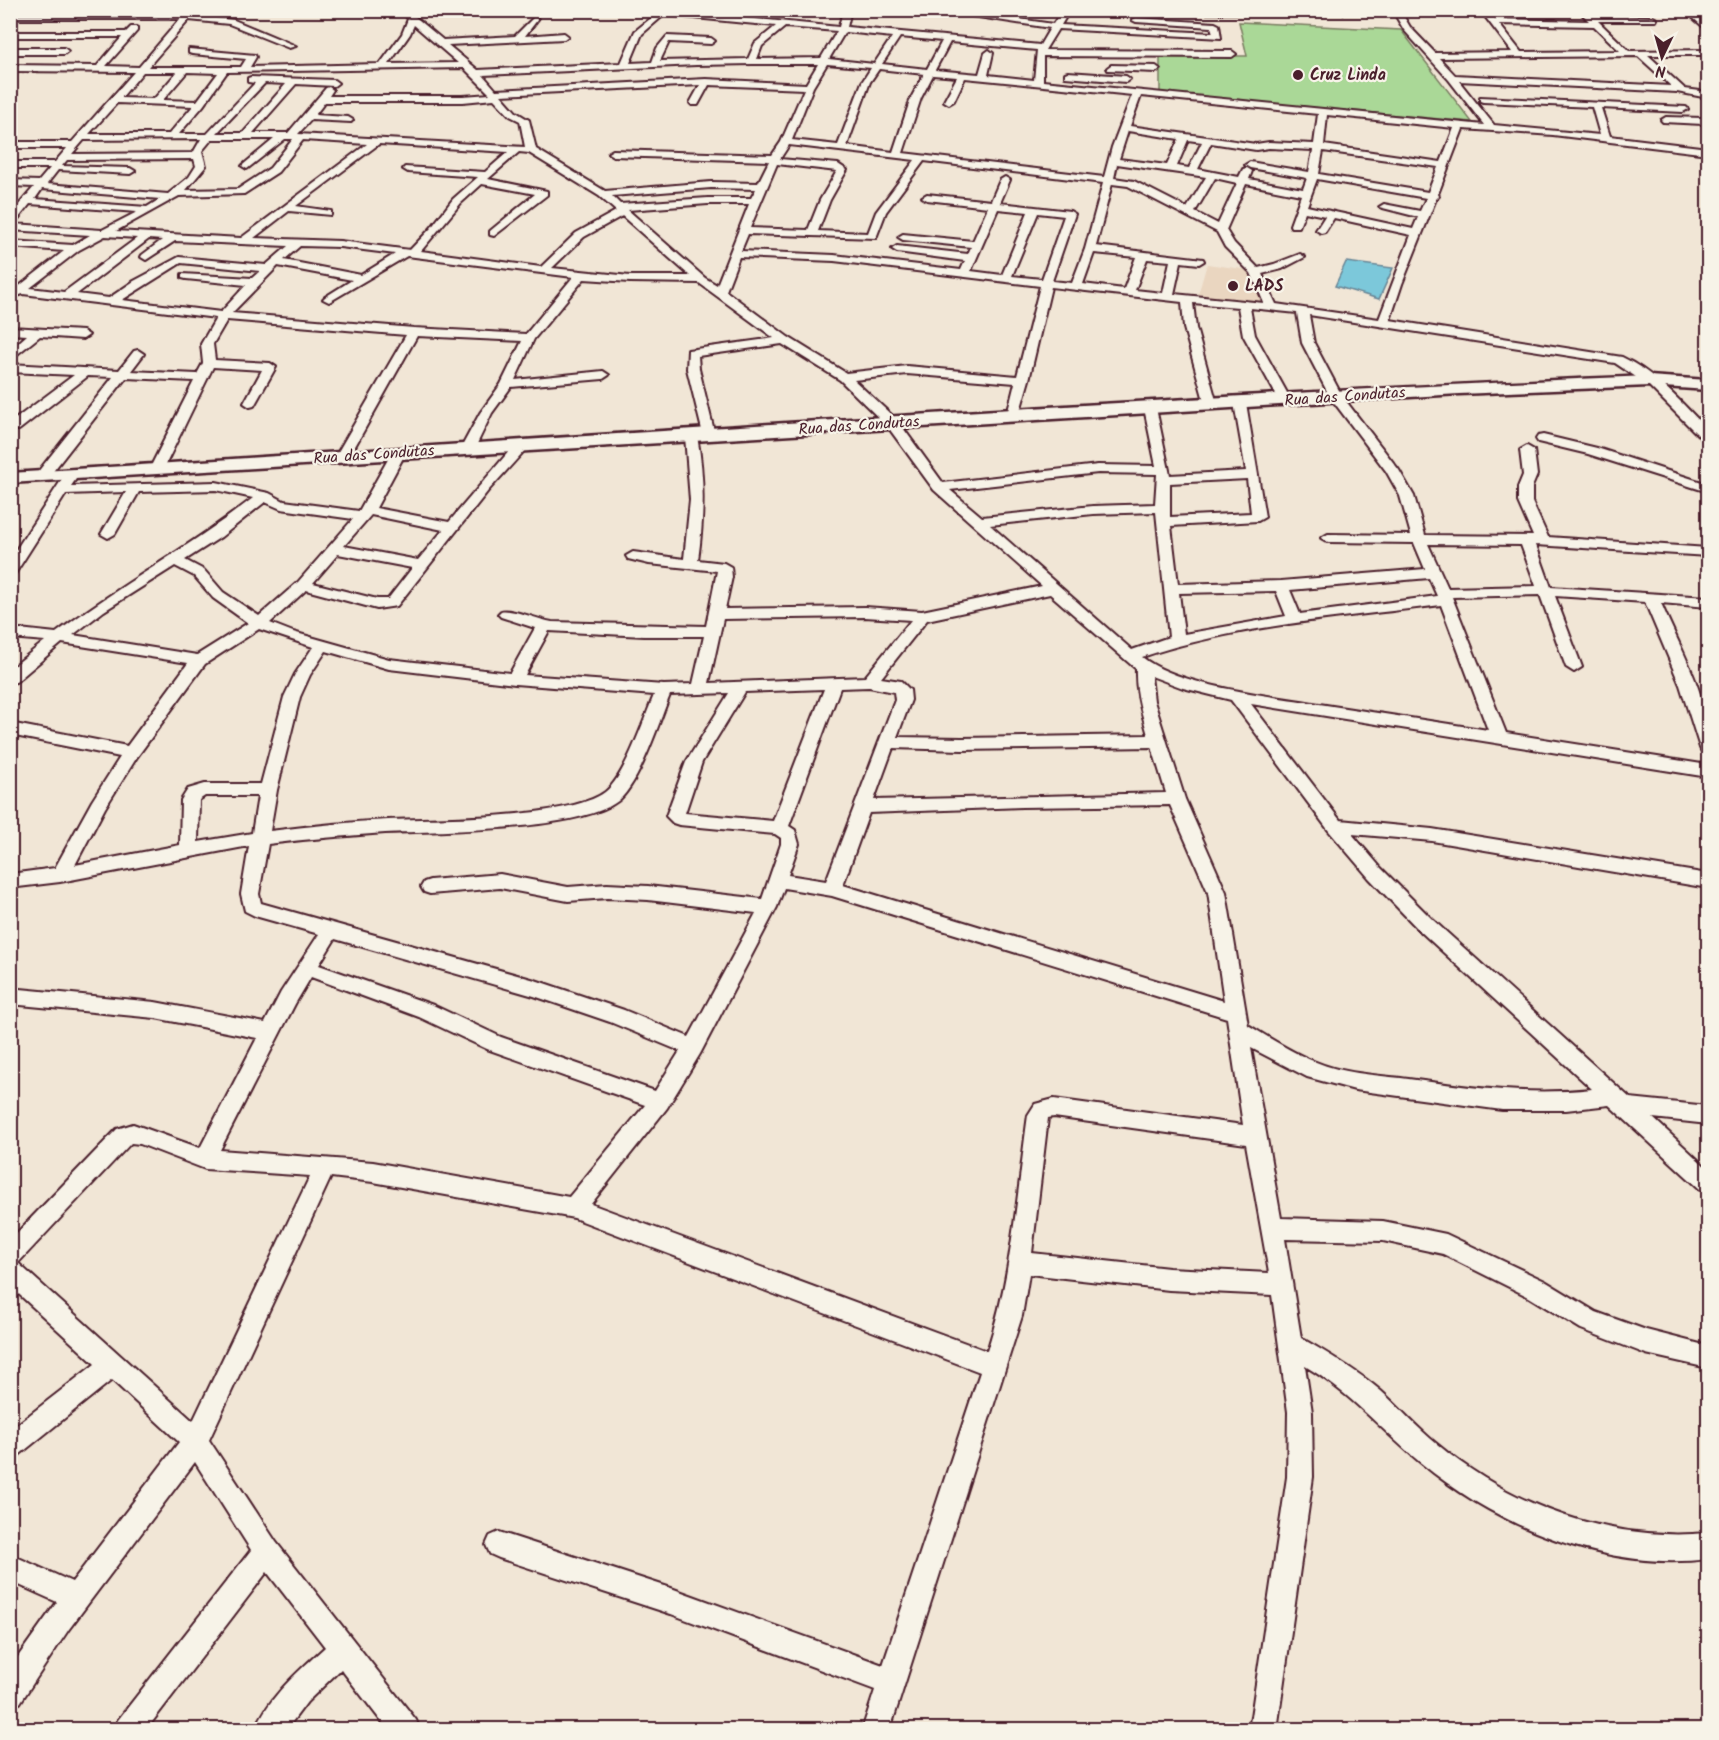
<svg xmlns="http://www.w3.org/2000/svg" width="1719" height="1740" viewBox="0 0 1719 1740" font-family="Kalam,sans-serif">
<rect width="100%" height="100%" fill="#f1e6d6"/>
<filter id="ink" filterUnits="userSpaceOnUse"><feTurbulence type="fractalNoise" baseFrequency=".0167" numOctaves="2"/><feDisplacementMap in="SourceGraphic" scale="12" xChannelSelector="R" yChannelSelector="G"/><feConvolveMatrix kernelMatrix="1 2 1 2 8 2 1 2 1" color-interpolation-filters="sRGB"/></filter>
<g filter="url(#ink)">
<path fill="#ead6c0" d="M 1207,264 L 1256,271 L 1262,304 L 1197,298 Z"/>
<path fill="#aad897" stroke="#7a7c61" stroke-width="1.5" d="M 1239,22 L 1401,30 L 1472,122 L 1160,93 L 1160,56 L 1247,56 Z"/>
<path fill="#7bc8da" stroke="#678494" stroke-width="1.5" d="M 1346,262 L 1393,268 L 1379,299 L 1335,286 Z"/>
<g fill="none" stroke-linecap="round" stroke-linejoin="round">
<defs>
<g id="minor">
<path d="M 406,10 L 414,10 L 413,15 L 443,40 L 515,36 L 534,17 L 538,19 L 525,36 L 564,33 L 568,36 L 564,39 L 448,45 L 478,70 L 621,63 L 635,31 L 655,15 L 628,10 L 664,10 L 839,27 L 843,10 L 851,10 L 847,27 L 1040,45 L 1050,28 L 933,10 L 958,10 L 1053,24 L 1062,10 L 1070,10 L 1061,25 L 1213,33 L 1211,27 L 1136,22 L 1132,20 L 1136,18 L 1215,23 L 1219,25 L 1221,38 L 1058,29 L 1045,50 L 1232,51 L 1236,54 L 1232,57 L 1043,56 L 1043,81 L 1484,125 L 1449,80 L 1404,30 L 1394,13 L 1179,13 L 1175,11 L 1400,10 L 1410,27 L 1435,53 L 1512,52 L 1480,10 L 1489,10 L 1495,19 L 1589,21 L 1583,15 L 1587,13 L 1592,16 L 1653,17 L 1657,19 L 1656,21 L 1598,21 L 1629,51 L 1708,50 L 1708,55 L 1648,55 L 1685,89 L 1708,92 L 1708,98 L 1677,92 L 1459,81 L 1494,125 L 1600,135 L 1592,107 L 1483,102 L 1480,101 L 1480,97 L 1686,107 L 1688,109 L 1683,112 L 1601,108 L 1610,136 L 1708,148 L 1708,154 L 1553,135 L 1463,129 L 1438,194 L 1439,196 L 1436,199 L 1402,284 L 1390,320 L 1622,357 C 1656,373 1683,404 1708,430 L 1708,441 L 1703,440 L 1648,385 L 1615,363 L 1309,315 L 1314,343 L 1342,396 L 1399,470 L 1414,496 L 1425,535 L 1533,536 L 1518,502 L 1518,487 L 1523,475 L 1520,450 L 1527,446 L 1534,450 L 1537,475 L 1532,487 L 1532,502 L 1548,537 L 1708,548 L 1708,556 L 1536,545 L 1551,587 L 1708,597 L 1708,607 L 1661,603 C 1680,649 1714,703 1708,754 L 1702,752 L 1700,748 L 1680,685 L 1645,602 L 1555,596 L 1582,667 L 1574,672 L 1566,667 L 1540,595 L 1452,597 L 1506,733 L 1708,765 L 1708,777 L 1251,704 L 1340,820 L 1432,829 L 1708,874 L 1708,888 L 1432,841 L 1352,834 L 1381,868 L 1433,920 L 1630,1098 L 1708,1106 L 1708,1124 L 1653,1118 L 1708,1169 L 1708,1192 L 1700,1189 L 1609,1105 L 1566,1110 L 1502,1110 L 1355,1090 L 1307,1077 L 1251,1048 L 1281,1218 L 1383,1221 L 1446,1234 L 1545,1281 L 1596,1312 L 1646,1330 L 1708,1346 L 1708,1368 L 1646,1354 L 1581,1329 L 1529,1297 L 1443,1254 L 1383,1241 L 1285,1239 L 1301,1338 C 1329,1354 1356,1370 1381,1391 C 1400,1408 1417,1428 1437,1444 C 1513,1507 1610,1542 1708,1533 L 1708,1559 C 1608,1572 1498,1527 1421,1463 C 1381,1430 1351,1393 1305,1366 L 1312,1412 L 1313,1477 L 1277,1730 L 1249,1730 L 1287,1477 L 1288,1412 L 1272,1295 L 1169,1290 L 1029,1274 L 1022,1316 L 890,1730 L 862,1730 L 875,1690 L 671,1614 L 499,1558 L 490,1554 L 486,1545 L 490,1536 L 499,1532 L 671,1588 L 883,1665 L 980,1372 L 574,1218 L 373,1182 L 331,1177 L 209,1440 L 276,1542 L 416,1720 L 420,1730 L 388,1730 L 341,1669 L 307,1702 L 286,1730 L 255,1730 C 269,1696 299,1671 325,1647 L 267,1572 L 146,1730 L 114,1730 L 118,1720 L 251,1550 L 195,1462 L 69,1629 L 20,1703 L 10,1707 L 10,1668 L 57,1602 L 10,1581 L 10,1554 L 72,1582 L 179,1442 L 112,1380 L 19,1455 L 10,1458 L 10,1430 L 95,1364 L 10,1286 L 10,1240 L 117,1129 L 133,1124 L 200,1148 L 257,1038 L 155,1018 L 10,1004 L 10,988 L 155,1002 L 265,1023 L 281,992 L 319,934 L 255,916 L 245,911 L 241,894 L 249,846 L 60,882 L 10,888 L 10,874 L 55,868 L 92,801 L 120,757 L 10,735 L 10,723 L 127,746 L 188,663 L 62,643 L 16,682 L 10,683 L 10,669 L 45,641 L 10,638 L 10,628 L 56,633 C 120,585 190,547 253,498 L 216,490 L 139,492 L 115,534 L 108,538 L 101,534 L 126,492 L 66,494 L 15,574 L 10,575 L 10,559 L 64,476 L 74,476 L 76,479 L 71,486 L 216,482 L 269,493 L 284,501 L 359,511 L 391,454 L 398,450 L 405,454 L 376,508 L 449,522 L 516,443 L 526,443 L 528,446 L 526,449 L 488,491 L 397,606 L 377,609 L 306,590 L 270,623 L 293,632 L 389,659 L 510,673 L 535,628 L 501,617 L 498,614 L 501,611 C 509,608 540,620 552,622 L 706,626 L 717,571 L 649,564 L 628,559 L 626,556 L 633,552 L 684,559 L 690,500 L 685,436 L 691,432 L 697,436 C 705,478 704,518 698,560 L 724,563 L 731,567 L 732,577 L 725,609 L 865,607 L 922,611 L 1042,586 L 934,490 L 888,427 L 840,380 L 782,344 L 698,356 L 699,369 L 715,435 L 714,438 L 704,438 L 687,369 L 688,350 L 774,338 L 699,283 L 630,282 L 584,279 L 534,339 L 515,380 L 603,371 L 609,375 L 603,379 L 511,387 L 492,413 L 474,450 L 467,454 L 460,450 L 480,413 L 501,384 L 522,341 L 417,336 L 349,457 L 342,461 L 335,457 L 406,335 L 227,320 L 213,344 L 215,360 L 270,363 L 276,367 L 254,406 L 250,407 L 244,403 L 262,370 L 213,367 L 164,468 L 157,472 L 150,468 L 194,381 L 126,378 L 47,479 L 37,479 L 35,476 L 37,473 L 113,377 L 88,376 L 19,430 L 10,430 L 10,423 L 74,375 L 10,372 L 10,364 L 119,370 L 134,351 L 138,350 L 144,354 L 131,371 L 197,374 L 203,363 L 201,344 L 216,318 L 23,294 L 17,296 L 10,292 L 10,286 L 18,287 L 64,251 L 10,247 L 10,241 L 73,245 L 90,235 L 10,230 L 10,215 L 34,187 L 10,186 L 10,180 L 39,181 L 50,168 L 10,168 L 10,162 L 55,162 L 67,148 L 10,148 L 10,142 L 72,142 L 134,72 L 10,71 L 10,65 L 97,66 L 122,37 L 10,37 L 10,32 L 126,32 L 131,27 L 137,27 L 137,31 L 106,66 L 139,67 L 180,19 L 10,19 L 10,15 L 187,15 L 234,20 L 296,46 L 289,48 L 229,24 L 189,20 L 148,67 L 241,67 L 246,59 L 192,54 L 189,53 L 189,49 L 255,55 L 256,57 L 250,67 L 380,64 L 402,34 L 408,19 L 404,14 ZM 664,15 L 776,26 L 755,43 L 748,59 L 660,61 L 669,42 L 711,44 L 715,41 L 711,38 L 667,36 L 657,48 L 652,62 L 630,63 L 642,34 ZM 1499,24 L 1594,26 L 1620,51 L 1521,52 ZM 414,25 L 458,63 L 389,64 L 410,34 ZM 785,27 L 837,31 L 821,58 L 757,59 L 762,46 ZM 845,32 L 892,37 L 874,64 L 829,59 ZM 900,37 L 942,41 L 927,69 L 882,64 ZM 950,42 L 1037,50 L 1034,80 L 988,75 L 993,53 L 989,50 L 985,53 L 979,74 L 935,70 ZM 1638,56 L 1671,86 L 1455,75 L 1439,58 ZM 753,64 L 818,64 L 806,84 L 706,79 L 496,90 L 483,75 L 696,65 ZM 827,64 L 871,68 L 862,82 L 838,145 L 792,140 L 813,87 ZM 464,68 L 490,94 L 463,96 L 329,96 L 333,90 L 329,87 L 326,88 L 288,133 L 253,133 L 296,84 L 334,86 L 338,83 L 334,80 L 251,77 L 248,78 L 248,82 L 255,83 L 207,134 L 179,134 L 203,106 L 227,72 ZM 879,69 L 924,74 L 911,98 L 893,152 L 847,146 L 870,82 ZM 143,72 L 177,72 L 154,99 L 121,98 ZM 187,72 L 218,73 L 197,101 L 163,100 ZM 933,75 L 957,77 L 944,101 L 949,104 L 954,101 L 965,78 L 1132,95 L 1112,147 L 1104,177 L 903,153 L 921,98 ZM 265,83 L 286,84 L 243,133 L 217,133 ZM 700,85 L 690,103 L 692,105 L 698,105 L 709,85 L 804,89 L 781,142 L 772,155 L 613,150 L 608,153 L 613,156 L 769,161 L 758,183 L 711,182 L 605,191 L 536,149 L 529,120 L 516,112 L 501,95 ZM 1141,96 L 1318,114 L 1314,144 L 1269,142 L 1256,144 L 1130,126 ZM 494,99 L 510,116 L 520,121 L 525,147 L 298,134 L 311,120 L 351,122 L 353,120 L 348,117 L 315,115 L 325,102 L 463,102 ZM 117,103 L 193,106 L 169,134 L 89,134 ZM 1327,115 L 1454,128 L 1441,162 L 1324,145 ZM 1128,131 L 1179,139 L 1167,165 L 1119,159 ZM 201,139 L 193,153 L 72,154 L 84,140 ZM 212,139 L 274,139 L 244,164 L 242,166 L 247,169 L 285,139 L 293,139 L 270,168 L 238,189 L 186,190 L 206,166 L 202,151 ZM 303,140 L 367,144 L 241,238 L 116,231 L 179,196 L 244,194 L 278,172 ZM 1188,140 L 1202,142 L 1189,168 L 1177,166 ZM 1211,143 L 1256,150 L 1269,148 L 1313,150 L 1309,172 L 1250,162 L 1245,165 L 1250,168 L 1307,178 L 1303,189 L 1249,179 L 1252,171 L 1247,168 L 1243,169 L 1239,177 L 1198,169 ZM 379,144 L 508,152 L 485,172 L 405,167 L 403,169 L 408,172 L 478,177 L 453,199 L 431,228 L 410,250 L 340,241 L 254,238 L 289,211 L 331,215 L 331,211 L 296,206 ZM 789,145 L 915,160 L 876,212 L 868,233 L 818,231 L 830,200 L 847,170 L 838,164 L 780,159 ZM 1323,151 L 1438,167 L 1428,192 L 1319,174 ZM 519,152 L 529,153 L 599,196 L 616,211 L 576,233 L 541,267 L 421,251 L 461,203 L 482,184 L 535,194 L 490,231 L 490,235 L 494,236 L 547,195 L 547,191 L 488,179 ZM 194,159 L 196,166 L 189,177 L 168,194 L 47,184 L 58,170 L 130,174 L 135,171 L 130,168 L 62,166 L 67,160 ZM 924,161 L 1103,183 L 1085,249 L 1072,283 L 1052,281 L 1075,214 L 1070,211 L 1000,203 L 1010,180 L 1005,177 L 1000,180 L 991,201 L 927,194 L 922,197 L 927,200 L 988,207 L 973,241 L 903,234 L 898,237 L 903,240 L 971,247 L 968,254 L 897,246 L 892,249 L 897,252 L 965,261 L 961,270 L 834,255 L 741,251 L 748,234 L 876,238 L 886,212 ZM 777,164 L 837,171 L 820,200 L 808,230 L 750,228 ZM 1117,164 L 1206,177 L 1187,208 L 1134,181 L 1114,178 ZM 1215,178 L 1237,183 L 1218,224 L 1195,212 ZM 1317,179 L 1426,198 L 1420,211 L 1384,204 L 1379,207 L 1418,217 L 1413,229 L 1307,206 ZM 1112,184 L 1128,186 L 1217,232 L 1225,247 L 1251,273 L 1264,303 L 1174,294 L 1181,262 L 1199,264 L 1204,261 L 1203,259 L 1096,246 ZM 1246,184 L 1301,195 L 1290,225 L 1291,227 L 1299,227 L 1305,212 L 1325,216 L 1316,230 L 1321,233 L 1325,232 L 1334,218 L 1411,235 L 1379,319 L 1276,304 L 1262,274 L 1282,269 L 1305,257 L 1300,254 L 1274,264 L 1258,268 L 1234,243 L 1226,230 ZM 711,188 L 756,189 L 751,198 L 708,198 L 620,204 L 612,196 ZM 42,189 L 160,199 L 147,207 L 35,199 ZM 30,204 L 137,212 L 102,230 L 14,224 ZM 708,204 L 749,204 L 717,285 L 705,278 L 628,210 ZM 998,209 L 1028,212 L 1002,275 L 971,271 ZM 1038,213 L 1064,216 L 1042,279 L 1012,276 ZM 622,216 L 690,276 L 630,276 L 552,268 L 584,237 ZM 105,236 L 137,238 L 64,292 L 30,288 L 79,250 ZM 149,239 L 162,240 L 142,255 L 141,257 L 146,260 L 175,241 L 288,246 L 266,265 L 179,257 L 134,281 L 109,298 L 77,294 ZM 300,246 L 340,247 L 395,254 L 361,275 L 284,260 ZM 1094,253 L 1136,257 L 1124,289 L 1083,284 ZM 407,256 L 573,277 L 526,334 L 414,328 L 232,313 L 278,266 L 352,280 L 325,297 L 323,299 L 329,302 ZM 739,257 L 834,261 L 1040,286 L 1017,376 L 907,366 L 846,373 L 788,337 L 726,291 ZM 1147,259 L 1170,261 L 1163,293 L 1135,290 ZM 181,263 L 260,271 L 252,278 L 182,274 L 182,278 L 186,279 L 246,285 L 221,312 L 122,300 ZM 1051,287 L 1182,302 L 1184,328 L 1205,404 L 1211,408 L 1217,404 L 1196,328 L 1193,303 L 1238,307 L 1243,335 L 1279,400 L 1285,404 L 1291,400 L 1255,335 L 1250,308 L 1297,313 L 1302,343 L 1330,397 L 1386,471 L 1400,496 L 1411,535 L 1328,534 L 1321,538 L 1328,542 L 1414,543 L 1425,569 L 1281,581 L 1178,584 L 1171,526 L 1258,521 L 1265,517 L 1246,403 L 1240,399 L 1234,403 L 1246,471 L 1170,475 L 1156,408 L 1150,404 L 1144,408 L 1156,466 L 1098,465 L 943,483 L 898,421 L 854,380 L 907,374 L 1015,383 L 1007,415 L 1013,419 L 1018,418 L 1029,380 ZM 1098,473 L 1157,474 L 1155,504 L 1093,506 L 982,517 L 950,490 ZM 1247,479 L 1251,513 L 1170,517 L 1170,483 ZM 265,502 L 281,509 L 353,519 L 298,582 L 259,616 L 223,592 L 204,570 L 185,560 L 221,537 ZM 1156,512 L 1169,637 L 1132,650 L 990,525 L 1093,514 ZM 371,515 L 443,530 L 418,560 L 344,546 ZM 1428,544 L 1521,545 L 1536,586 L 1448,588 ZM 338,554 L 412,568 L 388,599 L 377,599 L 313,583 ZM 175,566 L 194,576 L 213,598 L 248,623 L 197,655 L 73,635 L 104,611 ZM 1429,578 L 1437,596 L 1300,614 L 1290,590 ZM 1276,591 L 1286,616 L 1184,634 L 1179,593 ZM 1050,594 L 1136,669 C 1135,692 1142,713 1148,735 L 962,738 L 897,737 L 911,700 L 910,690 L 901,681 L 881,678 L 927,620 ZM 1441,605 L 1488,730 C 1430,721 1371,712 1313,703 C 1266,695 1178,686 1142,657 C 1237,625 1341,618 1441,605 ZM 865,617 L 911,620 L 865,677 L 709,683 L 723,619 ZM 259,629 L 313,647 L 295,674 L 284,697 L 261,784 L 205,784 L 188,789 L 181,800 L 180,845 L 75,865 L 105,808 L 137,757 L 205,664 ZM 549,631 L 644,636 L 704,636 L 693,684 L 664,685 L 525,675 ZM 326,651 L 389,669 L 515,684 L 654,695 C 644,719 625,777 605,792 C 569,819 436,818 388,820 C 349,822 309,826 270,831 L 277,790 L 300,697 L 310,675 ZM 1151,676 L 1183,688 L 1231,700 L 1329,831 L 1369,878 L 1419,930 L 1592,1089 C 1526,1096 1466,1087 1401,1078 C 1373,1075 1342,1073 1316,1062 C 1292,1053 1270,1038 1248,1025 L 1226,892 L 1185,799 L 1154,701 ZM 869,687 L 894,692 L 895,700 L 826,881 L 788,875 L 799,844 L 795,830 L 789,826 L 840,688 ZM 824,689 L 773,821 L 685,813 L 702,762 L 745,692 ZM 729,693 L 686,762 L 666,816 L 673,823 L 679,825 L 775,834 L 781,838 L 781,844 L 762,899 L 648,886 L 607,884 L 568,887 L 500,874 L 430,880 L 424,882 L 421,887 L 424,892 L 430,894 L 500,888 L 568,901 L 607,898 L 648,900 L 756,913 L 689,1037 L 624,1010 L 535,980 L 261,903 L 259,894 L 268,844 C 307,839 346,836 385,833 C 437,831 580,831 618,801 C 640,783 659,722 670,695 ZM 1152,747 L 1166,793 L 874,800 L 893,748 L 962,750 ZM 205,796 L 258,796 L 252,833 L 198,842 L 199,800 ZM 1170,805 L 1208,892 L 1224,1001 L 843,885 L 869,813 L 1022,807 ZM 784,888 L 832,896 L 1227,1018 L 1243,1125 L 1054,1099 L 1035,1104 L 1028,1115 C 1017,1194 1012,1275 987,1351 L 591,1204 L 667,1108 L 700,1054 L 777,907 ZM 335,939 L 534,996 L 610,1022 L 680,1051 L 655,1091 L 501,1037 L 433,1005 L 319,965 ZM 311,977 L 419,1017 L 487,1049 L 645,1105 L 569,1197 L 373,1162 L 220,1150 L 295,1004 ZM 1054,1117 L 1246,1144 L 1269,1273 L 1169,1268 L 1032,1253 L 1048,1118 ZM 131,1143 L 140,1144 L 205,1169 L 310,1176 L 193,1421 L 18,1263 Z"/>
<path d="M 1103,10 L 1114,10 L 1114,11 L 1110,13 Z"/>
<path d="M 1684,10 L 1693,10 L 1708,25 L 1708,31 Z"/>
<path d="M 10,48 L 64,48 L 68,51 L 64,54 L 10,54 Z"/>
<path d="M 1111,65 L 1156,66 L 1160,69 L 1156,72 L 1108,70 L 1107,68 Z"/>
<path d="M 1068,72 L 1126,76 L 1130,79 L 1126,82 L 1065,77 L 1065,73 Z"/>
<path d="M 1666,117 L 1703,118 L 1708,121 L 1703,124 L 1663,122 L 1661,120 Z"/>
<path d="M 10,327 L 83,331 L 89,335 L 83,339 L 40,336 L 10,360 L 10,350 L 27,335 L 10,334 Z"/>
<path d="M 1543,435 L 1597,448 L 1708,484 L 1708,492 L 1588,454 L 1538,442 L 1536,439 L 1538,436 Z"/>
</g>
<path id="tertiary" d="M 1649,376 L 1708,380 L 1708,390 L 1649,386 L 1459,394 L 10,483 L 10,473 C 556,439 1102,399 1649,376 Z"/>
</defs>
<use href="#minor" stroke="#4a1f2b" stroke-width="4"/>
<use href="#tertiary" stroke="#4a1f2b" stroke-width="5"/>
<use href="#minor" fill="#f7f3e8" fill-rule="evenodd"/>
<use href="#tertiary" fill="#f7f3e8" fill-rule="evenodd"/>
</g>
</g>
<g fill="#4a1f2b" stroke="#f7f3e8" stroke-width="2">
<circle cx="1298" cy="75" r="6"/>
<circle cx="1233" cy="286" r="6"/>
</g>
<g text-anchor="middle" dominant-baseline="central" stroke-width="4.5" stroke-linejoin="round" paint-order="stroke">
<g font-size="16" font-weight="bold" fill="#4a1f2b" stroke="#f7f3e8" text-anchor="start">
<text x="1310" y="75">Cruz Linda</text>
<text x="1245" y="286">LADS</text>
</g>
<g font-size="16" fill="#4a1f2b" stroke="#f7f3e8">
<text transform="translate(1345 397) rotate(-4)">Rua das Condutas</text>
<text transform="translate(859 426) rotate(-4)">Rua das Condutas</text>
<text transform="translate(374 455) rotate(-4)">Rua das Condutas</text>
</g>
</g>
<rect width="1719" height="1740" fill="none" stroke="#f7f3e8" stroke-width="36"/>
<rect x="18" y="18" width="1683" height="1704" fill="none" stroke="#4a1f2b" stroke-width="2" filter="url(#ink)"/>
<g transform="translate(1662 57) rotate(185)" stroke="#f7f3e8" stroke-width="4.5" paint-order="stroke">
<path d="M0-4.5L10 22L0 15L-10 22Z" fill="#4a1f2b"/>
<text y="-9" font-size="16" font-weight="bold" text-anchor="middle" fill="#4a1f2b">N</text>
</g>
</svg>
